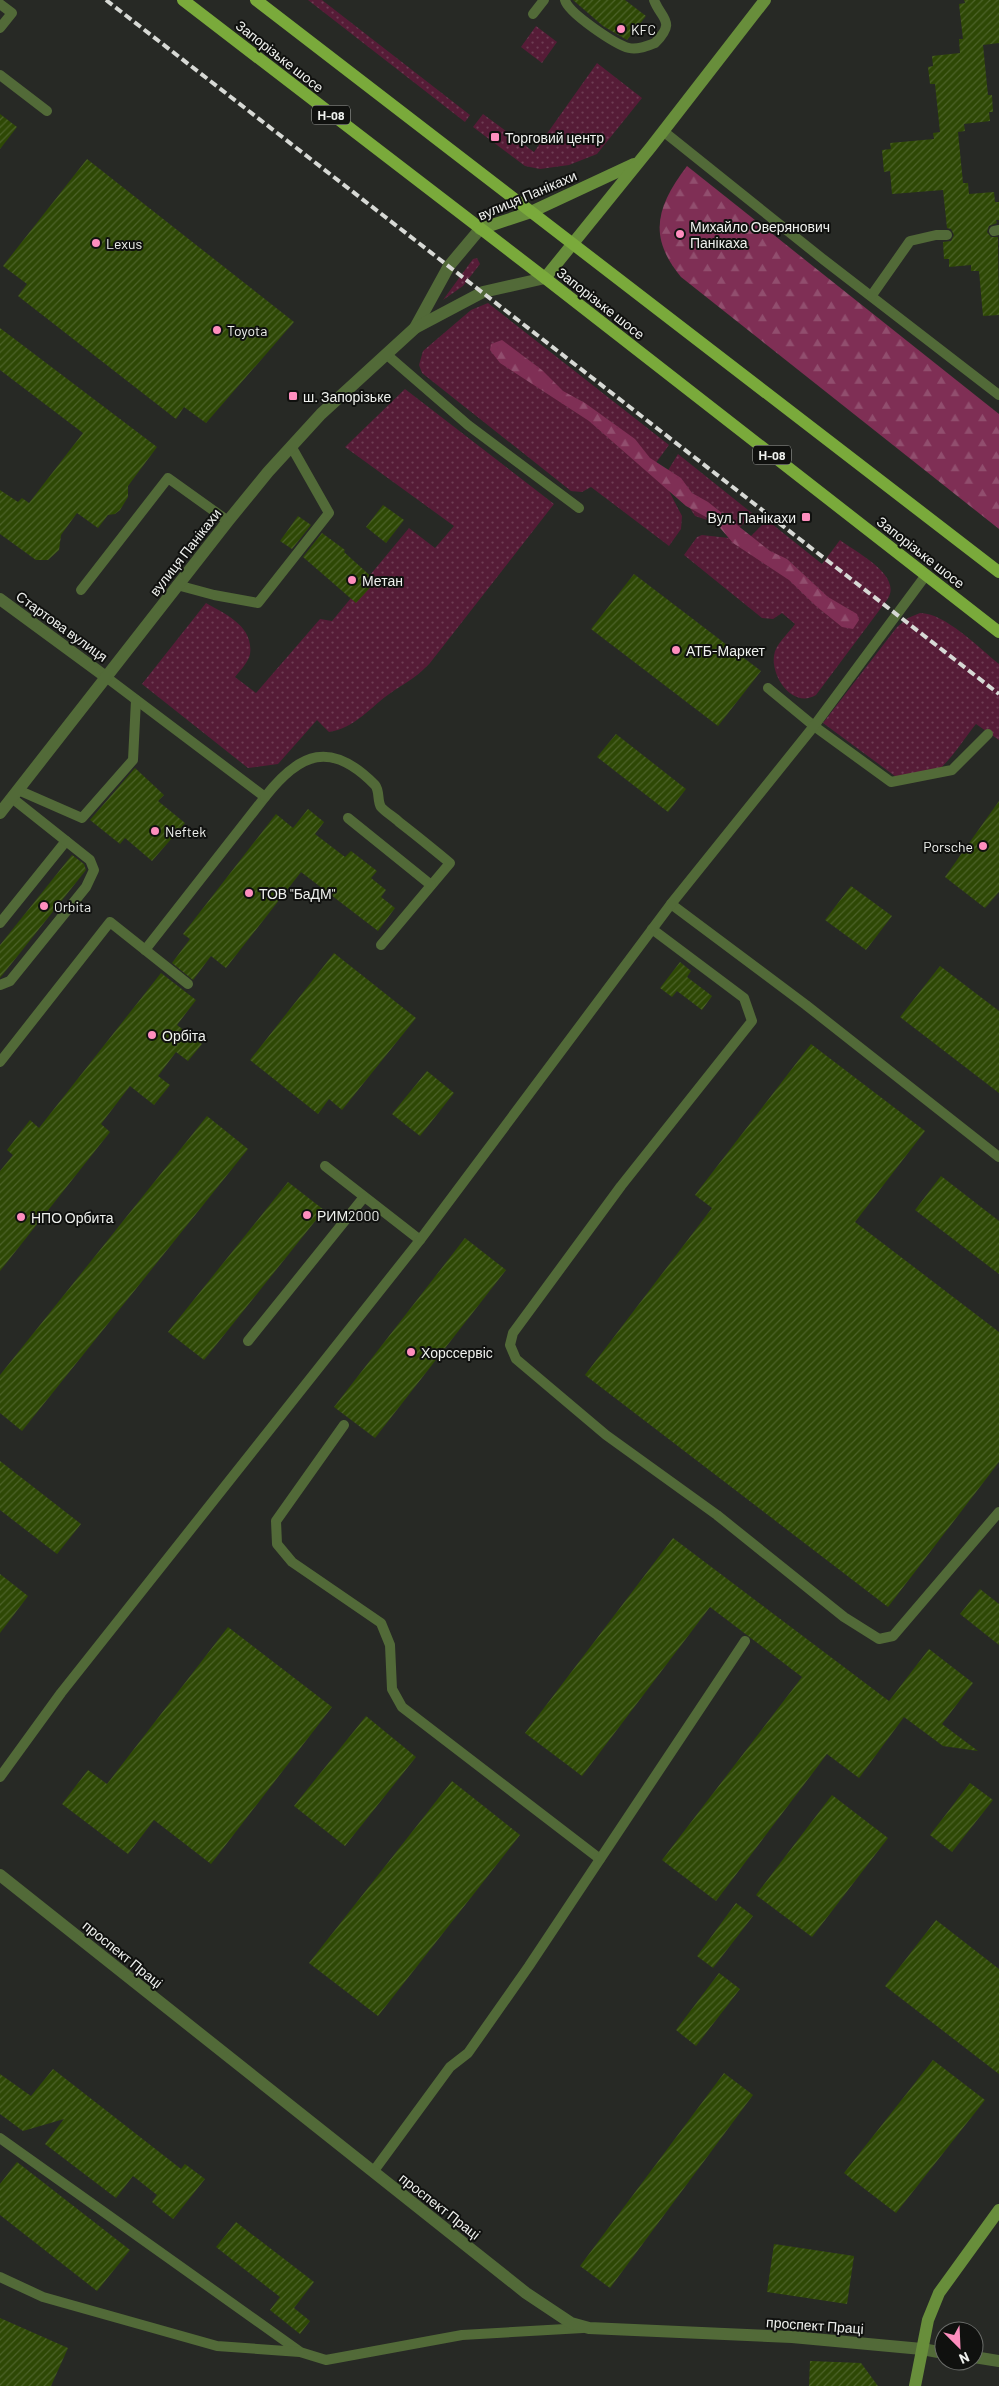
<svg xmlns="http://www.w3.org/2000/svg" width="999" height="2386" viewBox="0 0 999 2386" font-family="Barlow,sans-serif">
<defs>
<pattern id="grass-dots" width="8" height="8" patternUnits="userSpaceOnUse" patternTransform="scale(1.25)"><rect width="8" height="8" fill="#561c37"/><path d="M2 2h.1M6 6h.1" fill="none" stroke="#6f3d54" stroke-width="1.8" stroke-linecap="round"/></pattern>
<pattern id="forest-firs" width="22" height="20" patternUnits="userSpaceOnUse" patternTransform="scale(1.25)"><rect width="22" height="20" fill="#7f2f55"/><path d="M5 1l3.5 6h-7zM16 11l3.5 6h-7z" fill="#914e6e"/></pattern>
<pattern id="building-hatch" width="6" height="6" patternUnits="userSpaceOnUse" patternTransform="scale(1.25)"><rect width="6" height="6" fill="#2e4805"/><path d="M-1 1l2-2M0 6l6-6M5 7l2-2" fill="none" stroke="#4d632a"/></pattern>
</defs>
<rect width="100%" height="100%" fill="#272925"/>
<g fill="url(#grass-dots)">
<path d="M 308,0 L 322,0 L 470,115 L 465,122 Z"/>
<path d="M 536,26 L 557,42 L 542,63 L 521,47 Z"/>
<path d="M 597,63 L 642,98 L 597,154 L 569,165 L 540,169 L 525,166 L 473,127 L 483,114 L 534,152 Z"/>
<path d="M 477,258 L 480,264 L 463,286 L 443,300 L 473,259 Z"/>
<path d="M 488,303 L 669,445 L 655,464 L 682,516 L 681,529 L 669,546 L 591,487 L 582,492 L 571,491 L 422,373 L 419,365 L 423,351 L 471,310 Z"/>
<path d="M 405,389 L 554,504 L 430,663 C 416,678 408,681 392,692 C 371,706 356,728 329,732 L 317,720 L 278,764 L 248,768 L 142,684 L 206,603 C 225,614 254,626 250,654 C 249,661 240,671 235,677 L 256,693 L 320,619 L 332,621 L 409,528 L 435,548 L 454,526 L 345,447 Z"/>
<path d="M 678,454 L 753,514 L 737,530 L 695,516 L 667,472 Z"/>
<path d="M 767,520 L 822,564 L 840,540 C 857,553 904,576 887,600 L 816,695 C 793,709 771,677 774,656 C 775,644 789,633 795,624 L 782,613 L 773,619 L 762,618 L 684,555 L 697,537 L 702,535 L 747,540 Z"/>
<path d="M 920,613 C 945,613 979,648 999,664 L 999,740 L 976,724 C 957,747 937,787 903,782 L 823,723 L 897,627 L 908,618 Z"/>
</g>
<g fill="url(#forest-firs)">
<path d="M 687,166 L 999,414 L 999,529 L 681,277 C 647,236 657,206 687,166 Z"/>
<path d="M 502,340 L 542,370 L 563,391 L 585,403 L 635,439 L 650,458 L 681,478 L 692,493 L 708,502 L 770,551 L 787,559 L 828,597 L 857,614 L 859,620 L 853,629 L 842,627 L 816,606 L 789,580 L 733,543 L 715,522 L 686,506 L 589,421 L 500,363 L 490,350 L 491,344 Z"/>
</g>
<g fill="url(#building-hatch)">
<path d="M 573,0 L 625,0 L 646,16 L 627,40 L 603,26 Z"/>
<path d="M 964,0 L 999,0 L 999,43 L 983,45 L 988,95 L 992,95 L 993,112 L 989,112 L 990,121 L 964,124 L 965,131 L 958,132 L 963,183 L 968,183 L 969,194 L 994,192 L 995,202 L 999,202 L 999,220 L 996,220 L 997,223 L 989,226 L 987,232 L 991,237 L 998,237 L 999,315 L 983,316 L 979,271 L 971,271 L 971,265 L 949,267 L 949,259 L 944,259 L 943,242 L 951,241 L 954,235 L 951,229 L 947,228 L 943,190 L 892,194 L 890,171 L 884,172 L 882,150 L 891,149 L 890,143 L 934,139 L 933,133 L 940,132 L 935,84 L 930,84 L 928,67 L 933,66 L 932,56 L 960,53 L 959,39 L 963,39 L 959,4 L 965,3 Z"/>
<path d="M 0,114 L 17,127 L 0,149 Z"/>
<path d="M 87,159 L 294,322 L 206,423 L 184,407 L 176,419 L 18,296 L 27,284 L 3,266 Z"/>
<path d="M 0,328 L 157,447 L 128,486 L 128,497 L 120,510 L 115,514 L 108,515 L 98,528 L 77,513 L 61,535 L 59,550 L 48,560 L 36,560 L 0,534 L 0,490 L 18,502 L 22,498 L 29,503 L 83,433 L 0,370 Z"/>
<path d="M 383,505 L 404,520 L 386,543 L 366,527 Z"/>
<path d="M 298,516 L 311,525 L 292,549 L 280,541 Z"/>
<path d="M 322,533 L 345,550 L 344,552 L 376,581 L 356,603 L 303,557 Z"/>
<path d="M 634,574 L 761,671 L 718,726 L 591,629 Z"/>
<path d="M 616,734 L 686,789 L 668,812 L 597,757 Z"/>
<path d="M 135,768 L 164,795 L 158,801 L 185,823 L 152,861 L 125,838 L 120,844 L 90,820 Z"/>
<path d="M 999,801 L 999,892 L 985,908 L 945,877 Z"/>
<path d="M 308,809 L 324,822 L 315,834 L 345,857 L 351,851 L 377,871 L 371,878 L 386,890 L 381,897 L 395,908 L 378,931 L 301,872 L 226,968 L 211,956 L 193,980 L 172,963 L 190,939 L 183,934 L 276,814 L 293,828 Z"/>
<path d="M 72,855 L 84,864 L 86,870 L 0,978 L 0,945 Z"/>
<path d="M 851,886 L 892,916 L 866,950 L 825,920 Z"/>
<path d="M 334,953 L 416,1018 L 342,1110 L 329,1099 L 318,1114 L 250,1060 Z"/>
<path d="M 680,962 L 691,971 L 687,977 L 712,996 L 702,1010 L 677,991 L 672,997 L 660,988 Z"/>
<path d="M 940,966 L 999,1011 L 999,1093 L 900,1017 Z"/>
<path d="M 161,973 L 196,1000 L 177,1025 L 202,1044 L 188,1061 L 176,1052 L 158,1076 L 170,1085 L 154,1105 L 130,1086 L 101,1124 L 110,1132 L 0,1271 L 0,1171 L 13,1155 L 7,1150 L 30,1120 L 39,1128 Z"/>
<path d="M 811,1044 L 925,1131 L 855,1222 L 999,1332 L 999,1462 L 888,1607 L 585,1375 L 712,1208 L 695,1195 Z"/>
<path d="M 427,1071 L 454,1093 L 420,1136 L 392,1114 Z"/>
<path d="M 207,1116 L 248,1149 L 22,1431 L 0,1413 L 0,1375 Z"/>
<path d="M 941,1176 L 999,1221 L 999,1274 L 915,1210 Z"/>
<path d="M 288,1182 L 324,1210 L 204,1360 L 168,1332 Z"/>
<path d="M 465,1238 L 506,1270 L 375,1438 L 334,1407 Z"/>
<path d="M 0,1461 L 81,1524 L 57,1554 L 0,1510 Z"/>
<path d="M 673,1538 L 889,1701 L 929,1649 L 973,1683 L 942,1724 L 978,1751 L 943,1746 L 904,1717 L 859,1778 L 827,1754 L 716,1901 L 662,1860 L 802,1677 L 710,1607 L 582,1776 L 525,1733 Z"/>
<path d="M 0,1574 L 28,1596 L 0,1633 Z"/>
<path d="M 980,1589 L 999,1604 L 999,1645 L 960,1614 Z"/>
<path d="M 228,1627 L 332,1707 L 211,1864 L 154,1820 L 128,1854 L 62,1804 L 88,1770 L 107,1784 Z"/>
<path d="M 366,1716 L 416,1757 L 345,1846 L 294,1806 Z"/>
<path d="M 452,1781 L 520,1835 L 378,2016 L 309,1963 Z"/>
<path d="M 970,1783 L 993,1800 L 952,1852 L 930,1835 Z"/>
<path d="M 832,1795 L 888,1838 L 812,1937 L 756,1895 Z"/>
<path d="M 736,1903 L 753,1916 L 713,1968 L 697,1956 Z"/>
<path d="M 936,1920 L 999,1969 L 999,2074 L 885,1986 Z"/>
<path d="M 719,1973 L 740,1989 L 696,2046 L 676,2030 Z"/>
<path d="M 933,2060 L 985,2100 L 896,2213 L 844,2173 Z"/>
<path d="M 53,2069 L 181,2169 L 185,2164 L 205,2179 L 173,2219 L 152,2202 L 157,2195 L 133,2176 L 116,2198 L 45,2144 L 64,2119 L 23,2131 L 0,2114 L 0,2074 L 31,2096 Z"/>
<path d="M 724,2073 L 753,2095 L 610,2288 L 580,2266 Z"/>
<path d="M 17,2162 L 130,2250 L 97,2291 L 0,2215 L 0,2184 Z"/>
<path d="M 236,2222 L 314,2282 L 294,2308 L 310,2321 L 300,2334 L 270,2310 L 280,2297 L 216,2247 Z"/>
<path d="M 774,2244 L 854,2256 L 847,2304 L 767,2292 Z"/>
<path d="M 0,2318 L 68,2348 L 51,2386 L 0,2386 Z"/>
<path d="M 810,2361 L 861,2363 L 878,2386 L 809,2386 Z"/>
</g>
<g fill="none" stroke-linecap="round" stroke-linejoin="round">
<g stroke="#526a38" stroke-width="10">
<path d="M 565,0 C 568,13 616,45 629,48 C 638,50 647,46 655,43 C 677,21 661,19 654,0"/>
<path d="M 0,4 L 12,13 L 0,28"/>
<path d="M 533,14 L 544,0"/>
<path d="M 0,75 L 47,111"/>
<path d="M 663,131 L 824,260 L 999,395"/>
<path d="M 994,231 L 999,230"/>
<path d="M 872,295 L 910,241 L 936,235 L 947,235"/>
<path d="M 386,354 L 468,425 L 579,508"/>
<path d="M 177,585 L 214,595 L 258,603 L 329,513 L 291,446"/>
<path d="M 81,590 L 168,478 L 228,521"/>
<path d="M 106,677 L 265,797 L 145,950"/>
<path d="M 768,688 L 814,726 L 891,782 L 952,770 L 988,734"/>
<path d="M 18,790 L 82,818 L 133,760 L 136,700"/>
<path d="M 265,797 C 300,752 331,740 375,785 C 380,791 377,801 381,807 C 385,812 394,817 399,822 C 416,835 433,849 450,863 L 381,945"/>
<path d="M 348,818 L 431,885"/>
<path d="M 671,904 L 806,1005 L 999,1157"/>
<path d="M 0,923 L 66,841"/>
<path d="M 652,929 L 744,998 L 752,1021 L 621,1186 L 513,1333 L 510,1345 L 516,1359 L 606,1435 L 717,1515 L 844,1617 L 879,1639 L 893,1636 L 999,1512"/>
<path d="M 0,985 L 10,981 L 86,887 L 94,870 L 90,860 L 12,798"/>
<path d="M 0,1062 L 110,922 L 188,984"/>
<path d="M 325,1166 L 420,1240"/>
<path d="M 248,1341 L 364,1197"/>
<path d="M 344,1425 L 276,1521 L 277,1544 L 292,1562 L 381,1623 L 390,1645 L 392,1689 L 402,1707 L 600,1859"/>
<path d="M 0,1777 L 61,1693 L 420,1240 L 671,904 L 814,726 L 926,575"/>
<path d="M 0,2138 L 299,2351"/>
<path d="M 373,2172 L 450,2067 L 468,2053 L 529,1966 L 745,1641"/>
<path d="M 0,2277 L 43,2297 L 217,2346 L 300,2352 L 326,2360 L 462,2335 L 583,2328"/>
</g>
<g stroke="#526a38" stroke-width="12">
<path d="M 0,599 L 106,677"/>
<path d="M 0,1875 L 526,2293 L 571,2323 L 589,2328 L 792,2337 L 922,2349"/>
</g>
<g stroke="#526a38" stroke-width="12">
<path d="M 415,328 L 449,266 L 480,229"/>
<path d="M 0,813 L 228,521 L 268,472 L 321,414 L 415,328 L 483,292 L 545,278"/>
<path d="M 922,2349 L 944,2353"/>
<path d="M 974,2357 L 999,2361"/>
</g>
<g stroke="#688e3b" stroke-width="12">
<path d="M 480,229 L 531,212 L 634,164"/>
<path d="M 545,278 L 651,147 L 765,0"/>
<path d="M 915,2386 L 928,2320 L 939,2293 L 999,2210"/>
</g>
<g stroke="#7aaa3b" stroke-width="12">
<path d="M 183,0 L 545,278 L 999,632"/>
<path d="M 256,0 L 999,572"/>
</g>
<path stroke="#d7d9d5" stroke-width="4" stroke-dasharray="8 4" stroke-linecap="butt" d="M 106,0 L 999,694"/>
</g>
<g fill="#fe8ebe" stroke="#10110f" stroke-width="2">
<circle cx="621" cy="29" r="5"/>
<rect x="490" y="132" width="10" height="10" rx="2.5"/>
<circle cx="680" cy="234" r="5"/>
<circle cx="96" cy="243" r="5"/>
<circle cx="217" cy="330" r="5"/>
<rect x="288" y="391" width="10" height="10" rx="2.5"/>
<rect x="801" y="512" width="10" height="10" rx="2.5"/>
<circle cx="352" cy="580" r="5"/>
<circle cx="676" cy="650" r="5"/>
<circle cx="155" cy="831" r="5"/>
<circle cx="983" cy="846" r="5"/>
<circle cx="249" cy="893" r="5"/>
<circle cx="44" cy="906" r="5"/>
<circle cx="152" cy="1035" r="5"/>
<circle cx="307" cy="1215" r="5"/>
<circle cx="21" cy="1217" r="5"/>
<circle cx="411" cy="1352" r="5"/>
</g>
<g text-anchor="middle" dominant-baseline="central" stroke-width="4" stroke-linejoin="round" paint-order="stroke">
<g fill="#10110f" stroke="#acaeab" stroke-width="1">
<rect x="312" y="105.5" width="38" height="19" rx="4"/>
<rect x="753" y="445.5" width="38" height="19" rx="4"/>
</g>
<g font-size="12" font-weight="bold" fill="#eff1ee">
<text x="331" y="115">Н-08</text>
<text x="772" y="455">Н-08</text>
</g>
<g font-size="14" fill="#eff1ee" stroke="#10110f" text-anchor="start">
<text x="631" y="29">KFC</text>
<text x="505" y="137">Торговий центр</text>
<text x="690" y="226">Михайло Оверянович<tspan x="690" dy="16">Панікаха</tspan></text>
<text x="106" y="243">Lexus</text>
<text x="227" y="330">Toyota</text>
<text x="303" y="396">ш. Запорізьке</text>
<text x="796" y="517" text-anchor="end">Вул. Панікахи</text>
<text x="362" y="580">Метан</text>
<text x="686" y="650">АТБ-Маркет</text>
<text x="165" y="831">Neftek</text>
<text x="973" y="846" text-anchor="end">Porsche</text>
<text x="259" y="893">ТОВ "БаДМ"</text>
<text x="54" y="906">Orbita</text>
<text x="162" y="1035">Орбіта</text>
<text x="317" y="1215">РИМ2000</text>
<text x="31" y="1217">НПО Орбита</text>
<text x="421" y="1352">Хорссервіс</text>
</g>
<g font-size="14" fill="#eff1ee" stroke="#10110f">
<text transform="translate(280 56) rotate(38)">Запорізьке шосе</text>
<text transform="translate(527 195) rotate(-23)">вулиця Панікахи</text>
<text transform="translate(601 303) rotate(38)">Запорізьке шосе</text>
<text transform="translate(185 552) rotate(-52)">вулиця Панікахи</text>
<text transform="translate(921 552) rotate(38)">Запорізьке шосе</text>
<text transform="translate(62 626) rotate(36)">Стартова вулиця</text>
<text transform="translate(123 1954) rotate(39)">проспект Праці</text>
<text transform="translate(440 2206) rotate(38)">проспект Праці</text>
<text transform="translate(815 2325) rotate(4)">проспект Праці</text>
</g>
</g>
<g transform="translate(959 2346) rotate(156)"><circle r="24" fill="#10110f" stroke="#696b68"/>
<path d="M0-4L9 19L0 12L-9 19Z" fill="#fe8ebe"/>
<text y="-8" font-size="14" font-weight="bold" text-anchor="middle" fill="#eff1ee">N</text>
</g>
</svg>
